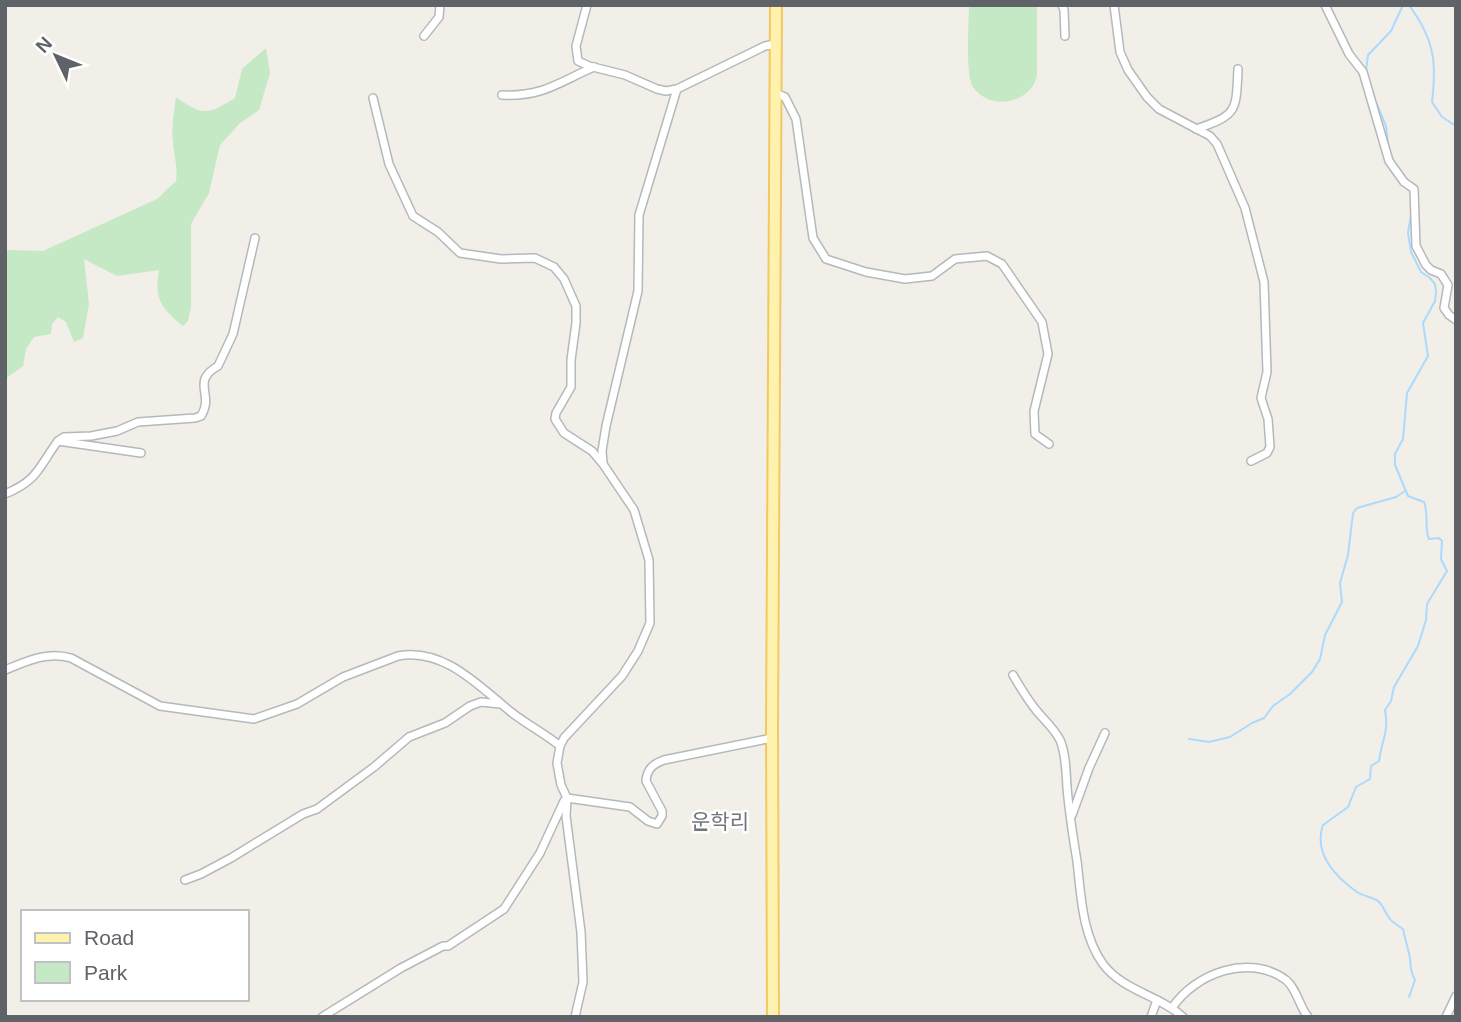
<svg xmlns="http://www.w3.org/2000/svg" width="1461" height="1022" viewBox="0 0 1461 1022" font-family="Helvetica,'Noto Sans KR',sans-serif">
<rect width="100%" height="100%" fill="#f1efe8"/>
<g fill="#c5e8c5">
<path d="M 969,5 L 1037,5 L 1037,75 C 1032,103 990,112 973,87 C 965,75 969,22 969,5 Z"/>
<path d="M 266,48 L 270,73 L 259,110 L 240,123 L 220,145 L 209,193 L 191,224 L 191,307 L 188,321 L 183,326 C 161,308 154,299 159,270 L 117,276 L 84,259 L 89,304 L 83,338 L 74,342 L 66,322 L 58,317 L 52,324 L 51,334 L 34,337 L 26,349 L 23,366 L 5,379 L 5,252 L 9,250 L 43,251 L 157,199 L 176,181 C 178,167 174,156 173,142 C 171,127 174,112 176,97 C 202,116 208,115 235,98 L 242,69 Z"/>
</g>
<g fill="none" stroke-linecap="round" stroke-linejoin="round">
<g stroke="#aadaff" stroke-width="2">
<path d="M 1409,5 C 1434,39 1437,61 1432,102 L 1442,117 L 1456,126"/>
<path d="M 1366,70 L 1368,55 L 1391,31 L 1403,5"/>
<path d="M 1376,102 L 1386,126 L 1388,143"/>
<path d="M 1398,168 L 1409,182"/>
<path d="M 1189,739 L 1209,742 L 1230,737 L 1252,723 L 1264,718 L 1273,706 L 1290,694 L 1312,672 L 1320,659 L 1325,635 L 1342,602 L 1340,583 L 1348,555 L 1353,513 L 1357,508 L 1396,497 L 1405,491"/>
<path d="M 1409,997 L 1415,980 C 1410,972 1411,967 1410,958 C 1408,948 1405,939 1403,929 C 1399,926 1393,923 1390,919 C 1385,913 1384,906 1378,901 C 1372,897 1363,896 1357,892 C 1336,877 1313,854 1323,825 L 1348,807 L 1356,787 L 1370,779 L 1371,766 L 1379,761 C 1382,738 1389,734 1385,710 L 1391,701 L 1394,687 L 1418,646 L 1426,620 L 1427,604 L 1447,571 L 1441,559 L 1442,541 L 1439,538 L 1429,539 C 1424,528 1429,514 1424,502 L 1408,496 L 1395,465 L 1395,454 L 1403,439 L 1407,393 L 1428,356 L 1423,323 L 1435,301 L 1436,292 L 1435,284 L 1430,278 L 1421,272 L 1411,252 L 1408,233 L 1412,208"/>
</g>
<defs>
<g id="minor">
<path d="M 587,5 L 576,46 L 578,61 L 589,66 L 625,75 L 657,89 L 666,91 L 677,89 L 765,46 L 776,44"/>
<path d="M 1062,5 L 1064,10 L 1065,36"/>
<path d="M 1114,5 L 1120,52 L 1128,70 L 1147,97 L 1159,109 L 1210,136 L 1217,144 L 1245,208 L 1264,282 L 1267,372 L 1261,398 L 1268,419 L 1270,447 L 1267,453 L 1251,461"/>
<path d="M 1325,5 L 1349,54 L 1363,72 L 1389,161 L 1404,182 L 1414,189 L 1416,246 L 1426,265 L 1431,270 L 1441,274 L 1448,285 L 1444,308 L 1449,315 L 1456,320"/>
<path d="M 424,36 L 439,17 L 440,5"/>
<path d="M 775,93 L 785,97 L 796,119 L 813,238 L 826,259 L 866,272 L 905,279 L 932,276 L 955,259 L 987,256 L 1002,264 L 1042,322 L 1048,354 L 1034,411 L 1035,434 L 1049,444"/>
<path d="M 502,95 C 543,97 559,82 594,67"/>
<path d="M 373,98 L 389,164 L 413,216 L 438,232 L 460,253 L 501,259 L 535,258 L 554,267 L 564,279 L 576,306 L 576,323 L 571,360 L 571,387 L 556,413 L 555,419 L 564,433 L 592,451 L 603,464 L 634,510 L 649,560 L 650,623 L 638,651 L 622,676 L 564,738 L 560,746 L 557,763 L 561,785 L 567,798 L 566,816 L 581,932 L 583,982 L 575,1017"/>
<path d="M 1196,129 C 1238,115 1236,111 1238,69"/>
<path d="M 58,441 L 64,437 L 91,436 L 117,431 L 138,422 L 195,418 L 201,416 C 215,394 190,382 218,366 L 233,334 L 255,238"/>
<path d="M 603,463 L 602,451 L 606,426 L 638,291 L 639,215 L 677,89"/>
<path d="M 5,494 C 39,480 39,466 58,441 L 141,453"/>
<path d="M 5,670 C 27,661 47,651 71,658 L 160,706 L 254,719 L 297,704 L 343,677 L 398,656 C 443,647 479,686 511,712 C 526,724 544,733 560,746"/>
<path d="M 1013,675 C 1020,687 1027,699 1036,710 C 1044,720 1054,728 1060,740 C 1066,754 1066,772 1067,787 C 1069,812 1073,837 1077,861 C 1081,895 1082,935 1103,964 C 1123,991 1159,995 1183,1017"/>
<path d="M 567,798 L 630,807 L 648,821 L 657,824 L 662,816 L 662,811 L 646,781 C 647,769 653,764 664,760 L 772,738"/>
<path d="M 1072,815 L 1089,768 L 1105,733"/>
<path d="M 185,880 L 201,874 L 231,858 L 303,814 L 317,809 L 374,767 L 409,737 L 445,723 L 470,706 L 481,702 L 500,704"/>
<path d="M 1172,1008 C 1195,973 1250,953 1286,980 C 1297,989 1299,1006 1308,1017"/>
<path d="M 322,1017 L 401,968 L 443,946 L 448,946 L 504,909 L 540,853 L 564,801"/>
<path d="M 1151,1017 L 1157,1000"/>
<path d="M 1446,1017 L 1456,996"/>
</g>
<path id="primary" d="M 773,1017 L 772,728 L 776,5"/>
</defs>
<use href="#minor" stroke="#b5b8bc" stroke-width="10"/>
<use href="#primary" stroke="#f2c960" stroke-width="14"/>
<use href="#minor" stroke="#fff" stroke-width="7"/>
<use href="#primary" stroke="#fff2af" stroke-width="10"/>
</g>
<g text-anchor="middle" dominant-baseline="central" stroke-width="5" stroke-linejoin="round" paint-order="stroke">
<g font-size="21" fill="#70757a" stroke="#fff">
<text x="720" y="821">운학리</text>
</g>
</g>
<rect width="1461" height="1022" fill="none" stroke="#5f6368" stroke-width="14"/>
<rect x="21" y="910" width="228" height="91" fill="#ffffff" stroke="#bfc1c3" stroke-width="2"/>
<rect x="35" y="933" width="35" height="10" fill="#fff2af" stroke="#bfc1c3" stroke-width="2"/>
<text x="84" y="945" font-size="21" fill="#5f6368">Road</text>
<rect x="35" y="962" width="35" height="21" fill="#c5e8c5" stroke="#bfc1c3" stroke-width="2"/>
<text x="84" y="980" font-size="21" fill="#5f6368">Park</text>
<g transform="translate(56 56) rotate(313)" stroke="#ffffff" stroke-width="5" paint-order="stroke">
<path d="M0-5L12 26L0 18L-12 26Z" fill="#5f6368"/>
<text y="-10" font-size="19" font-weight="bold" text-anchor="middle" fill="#5f6368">N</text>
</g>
</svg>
